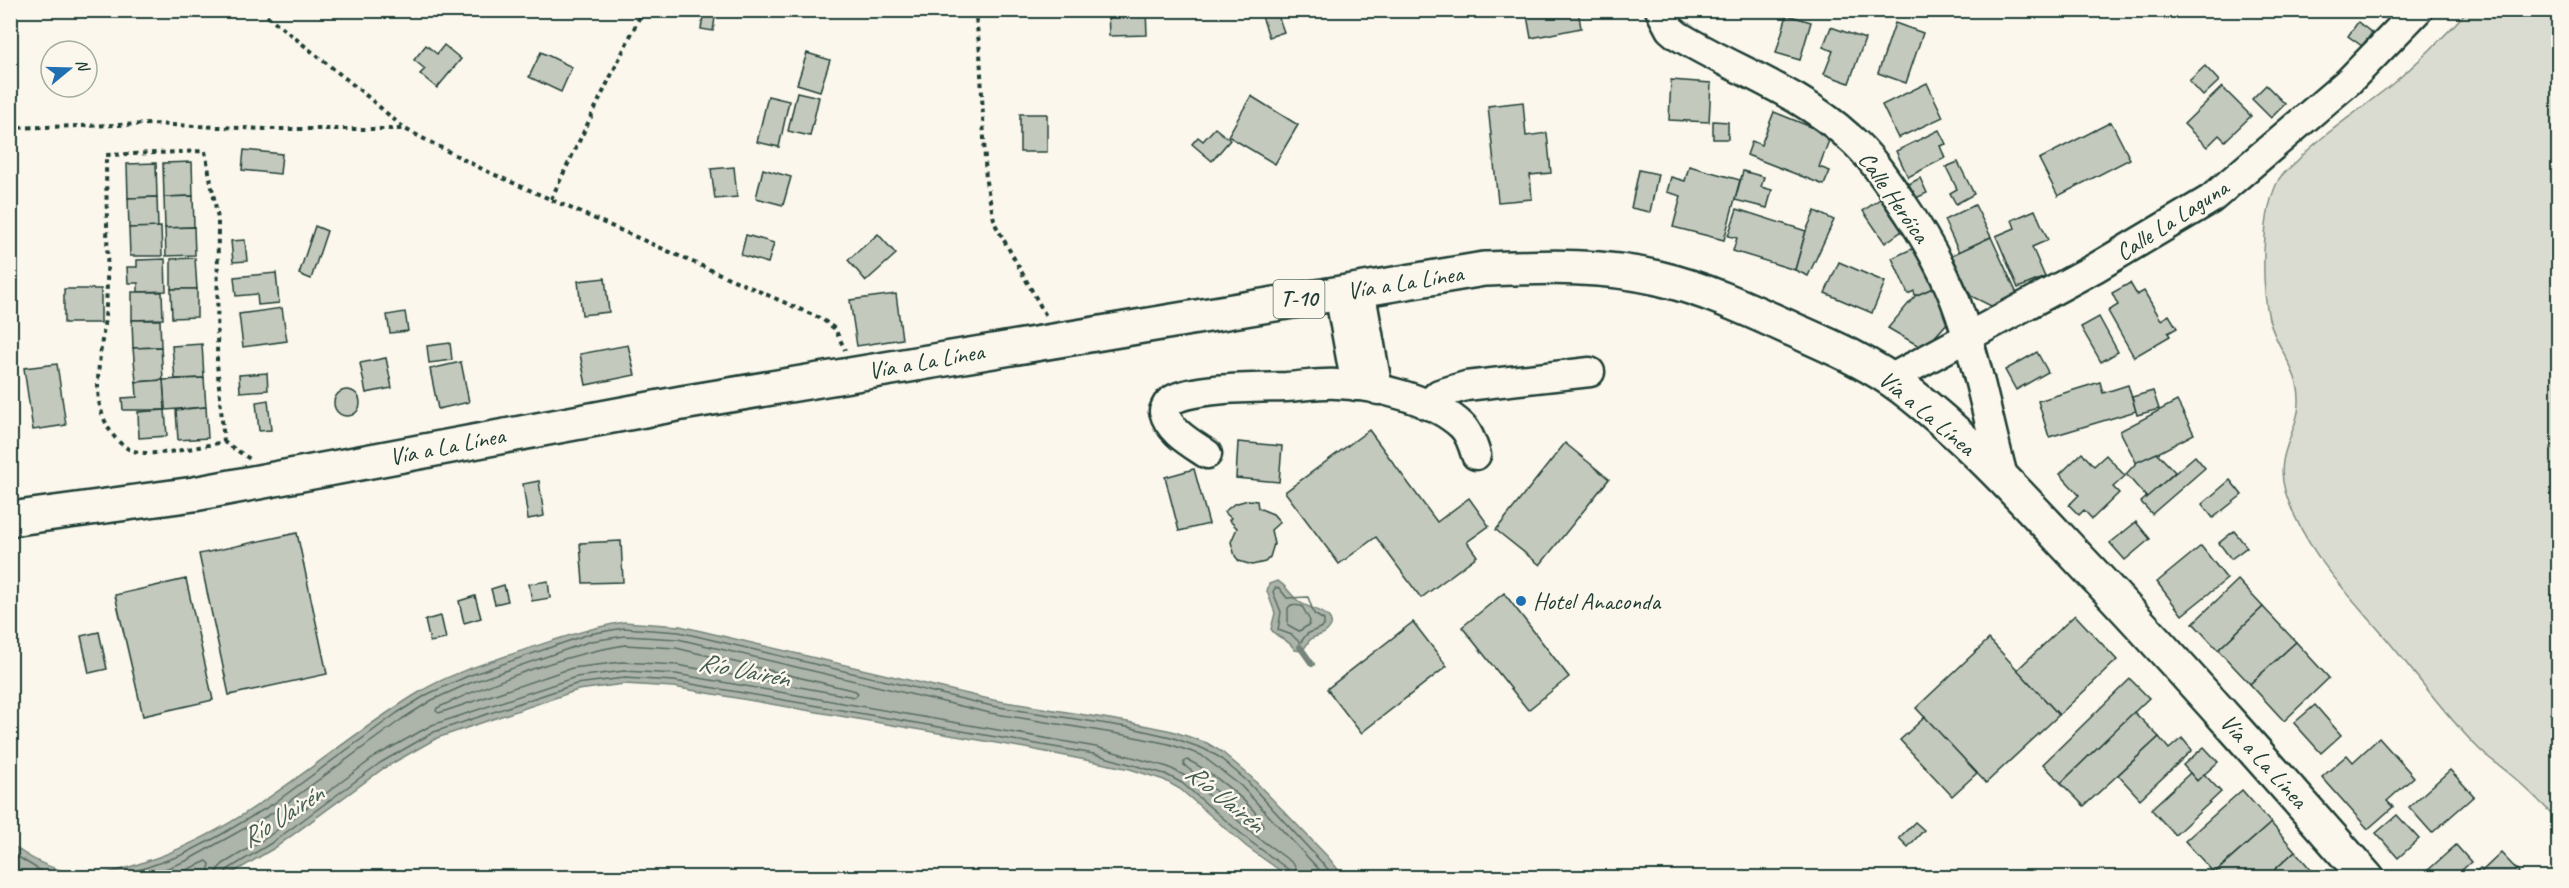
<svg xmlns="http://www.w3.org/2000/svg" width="2569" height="888" viewBox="0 0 2569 888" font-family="Caveat,sans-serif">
<rect width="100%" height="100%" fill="#fbf7ec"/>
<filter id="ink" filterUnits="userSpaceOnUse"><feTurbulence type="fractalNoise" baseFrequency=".0167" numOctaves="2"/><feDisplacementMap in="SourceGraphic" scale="12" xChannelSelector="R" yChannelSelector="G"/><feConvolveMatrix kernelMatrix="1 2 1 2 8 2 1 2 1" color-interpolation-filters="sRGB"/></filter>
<g filter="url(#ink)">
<path fill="#dbdcd1" stroke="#7d8c82" stroke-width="1.5" d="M 2468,10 L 2558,11 L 2558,820 C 2543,805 2528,789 2511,775 C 2501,766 2489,759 2479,749 C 2442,712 2412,668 2378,629 C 2342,587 2302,546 2285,491 C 2272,447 2308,426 2297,384 C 2291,361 2274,341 2269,319 C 2261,283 2261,211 2279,179 C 2284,172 2291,167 2297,161 C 2325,132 2360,110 2391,85 C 2419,62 2444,37 2468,10 Z"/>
<g fill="#adb4aa" stroke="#74847b" stroke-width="1.5">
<path d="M 1277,581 C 1286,584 1291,597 1301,603 C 1310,609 1343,615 1327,631 C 1323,636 1315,635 1310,640 C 1306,644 1307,647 1301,651 L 1295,650 C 1286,636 1278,640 1271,629 L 1275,613 L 1267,591 L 1269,584 Z"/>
<path d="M 624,622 L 680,626 L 993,700 L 1128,722 L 1172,731 L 1207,743 L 1222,752 L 1251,777 L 1328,857 L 1344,877 L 1289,877 L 1247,847 L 1180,789 L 1164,780 L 1130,769 L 1031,749 L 673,687 L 624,684 L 578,690 L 437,738 L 384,768 L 276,847 L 226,877 L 11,877 L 11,844 C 35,863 62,875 94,874 C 113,874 132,866 150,860 C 255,824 330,745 423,690 C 448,675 478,666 506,656 C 546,643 583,629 624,622 Z"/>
</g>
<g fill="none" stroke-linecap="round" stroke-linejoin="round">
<g stroke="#586d63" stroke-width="1.5">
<path d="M 1275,588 L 1279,588 L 1287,598 L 1308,597 L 1314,614 L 1324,620 L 1324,626 L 1307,634 L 1300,643 L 1292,635 L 1278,630 L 1281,612 L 1273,592 Z"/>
<path d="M 1291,605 L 1302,606 L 1310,621 L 1309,625 L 1299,631 L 1288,625 L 1288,608 Z"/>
<path d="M 625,645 L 676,648 L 856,691 L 858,694 L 855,697 L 677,665 L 622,662 L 572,668 L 439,713 L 436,711 L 437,708 C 495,681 562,655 625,645 Z"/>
<path d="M 1187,760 C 1204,766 1262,810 1263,827 L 1259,827 L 1184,765 L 1184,762 Z"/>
<path d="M 10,852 L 41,871 L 65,878"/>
<path d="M 116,878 L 182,855 L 217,837 L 273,804 L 397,713 L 428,694 L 468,676 L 589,634 L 624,628 L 679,632 L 992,706 L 1127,727 L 1171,737 L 1204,749 L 1219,757 L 1247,781 L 1336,878"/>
<path d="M 141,878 L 186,861 L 276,811 L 402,719 L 432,700 L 470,683 L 591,641 L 625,636 L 678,639 L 990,713 L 1125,735 L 1169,744 L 1201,755 L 1241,786 L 1327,878"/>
<path d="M 168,878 L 207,861 L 210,864 L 207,878"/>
<path d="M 216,878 L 218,869 L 223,864 L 269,836 L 376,756 L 432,725 L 576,677 L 624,671 L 676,674 L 1096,747 L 1168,767 L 1187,777 L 1256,836 L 1294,864 L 1300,878"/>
<path d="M 224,878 L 227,870 L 273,842 L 380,763 L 434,732 L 576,684 L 624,678 L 674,681 L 1094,754 L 1165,774 L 1182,783 L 1251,842 L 1289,870 L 1292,878"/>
</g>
<path stroke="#74847b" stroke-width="6" d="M 1300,647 L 1312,664"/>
</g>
<g fill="#c4c9be" stroke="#1f3d34" stroke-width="1.5">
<path d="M 704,10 L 716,11 L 713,31 L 701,29 Z"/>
<path d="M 1108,10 L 1146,10 L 1147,35 L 1109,36 Z"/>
<path d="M 1260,10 L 1276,10 L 1284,32 L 1269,37 Z"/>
<path d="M 1526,10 L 1578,10 L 1581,28 L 1531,38 Z"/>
<path d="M 1787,15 L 1811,22 L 1800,60 L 1776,53 Z"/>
<path d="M 2358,22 L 2372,33 L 2362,46 L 2348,36 Z"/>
<path d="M 1895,23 L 1923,33 L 1906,83 L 1878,73 Z"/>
<path d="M 1831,27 L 1865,39 L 1849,83 L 1824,74 L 1833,51 L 1823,47 Z"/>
<path d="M 426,45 L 437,54 L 444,45 L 461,59 L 437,88 L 420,74 L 425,69 L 414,60 Z"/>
<path d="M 541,52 L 572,67 L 561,92 L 529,77 Z"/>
<path d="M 807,53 L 830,60 L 820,91 L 797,84 Z"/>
<path d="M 2205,66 L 2219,81 L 2203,96 L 2189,81 Z"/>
<path d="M 1671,80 L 1711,83 L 1709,122 L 1669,120 Z"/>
<path d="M 1927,83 L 1943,117 L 1898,138 L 1882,105 Z"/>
<path d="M 2266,85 L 2285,104 L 2271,118 L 2252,99 Z"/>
<path d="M 2222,87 L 2251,116 L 2225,141 L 2219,135 L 2207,147 L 2184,124 Z"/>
<path d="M 797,92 L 819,97 L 810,136 L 788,131 Z"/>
<path d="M 768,96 L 789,101 L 779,147 L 757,142 Z"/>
<path d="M 1251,96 L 1298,125 L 1275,164 L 1228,136 Z"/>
<path d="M 1523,102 L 1526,136 L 1547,133 L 1551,173 L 1530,175 L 1532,199 L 1498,202 L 1488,106 Z"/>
<path d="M 1774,112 L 1831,135 L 1819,167 L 1830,171 L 1824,185 L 1747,155 L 1752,141 L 1761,145 Z"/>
<rect x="1020" y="114" width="27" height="38"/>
<path d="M 1713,121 L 1728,122 L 1728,139 L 1713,139 Z"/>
<path d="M 2111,122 L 2130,159 L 2058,196 L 2039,159 Z"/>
<path d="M 1215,128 L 1230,140 L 1212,161 L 1192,144 L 1198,137 L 1203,141 Z"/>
<path d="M 1939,130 L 1946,144 L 1940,146 L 1945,158 L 1908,177 L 1896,151 Z"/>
<path d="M 244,150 L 282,154 L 280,174 L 242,170 Z"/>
<path d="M 192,162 L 193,196 L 164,197 L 163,163 Z"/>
<path d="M 1958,162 L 1974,194 L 1956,204 L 1950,193 L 1957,189 L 1946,167 Z"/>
<path d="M 156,163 L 157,197 L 128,198 L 127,164 Z"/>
<path d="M 1689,166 L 1740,180 L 1724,240 L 1673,227 L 1681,196 L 1667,192 L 1671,177 L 1685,181 Z"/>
<path d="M 734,167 L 737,197 L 715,199 L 711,169 Z"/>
<path d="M 763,169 L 791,177 L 783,205 L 756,198 Z"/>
<path d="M 1639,170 L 1658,174 L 1650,212 L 1631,208 Z"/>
<path d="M 1743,171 L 1764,177 L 1761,187 L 1772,190 L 1767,208 L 1735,200 Z"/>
<path d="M 1920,178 L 1927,193 L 1916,198 L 1909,184 Z"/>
<path d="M 193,196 L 194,227 L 165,228 L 164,197 Z"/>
<path d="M 157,197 L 158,228 L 129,228 L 128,198 Z"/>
<path d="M 1880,199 L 1902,231 L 1885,243 L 1863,211 Z"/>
<path d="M 1975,205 L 1991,237 L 1959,252 L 1944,220 Z"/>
<path d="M 1737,209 L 1806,231 L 1795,270 L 1733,251 L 1737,238 L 1728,236 Z"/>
<path d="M 2035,210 L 2048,240 L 2032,247 L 2045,277 L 2018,288 L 1996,236 L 2015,228 L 2012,220 Z"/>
<path d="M 1815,211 L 1834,220 L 1808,276 L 1795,270 L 1806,231 Z"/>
<path d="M 315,226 L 327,231 L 311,279 L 299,274 Z"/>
<path d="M 161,227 L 162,256 L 130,256 L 129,228 Z"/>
<path d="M 194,227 L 195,255 L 166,256 L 165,228 Z"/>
<path d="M 878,234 L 896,254 L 866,281 L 848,260 Z"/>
<path d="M 746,235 L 774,243 L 768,263 L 741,255 Z"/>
<path d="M 1991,237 L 2017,294 L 1991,306 L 1971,296 L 1952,255 Z"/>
<path d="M 245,240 L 247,261 L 233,262 L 231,241 Z"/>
<path d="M 1916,247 L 1935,287 L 1915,296 L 1914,291 L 1908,294 L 1892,258 Z"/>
<path d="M 195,258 L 197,289 L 171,289 L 171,259 Z"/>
<path d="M 165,259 L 166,291 L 138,292 L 138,283 L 128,283 L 127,267 L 137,267 L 137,260 Z"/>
<path d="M 1839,262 L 1885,282 L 1872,313 L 1825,293 Z"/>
<path d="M 276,273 L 279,303 L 258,305 L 257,294 L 236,296 L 234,277 Z"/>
<path d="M 605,278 L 609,312 L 582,315 L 578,281 Z"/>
<path d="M 2130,283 L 2137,295 L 2144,291 L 2161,320 L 2169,315 L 2177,328 L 2168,333 L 2170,336 L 2134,357 L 2108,311 L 2118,305 L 2112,293 Z"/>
<path d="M 1935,287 L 1949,321 L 1924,349 L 1888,328 L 1915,296 Z"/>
<rect x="64" y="289" width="37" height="34"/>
<path d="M 171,289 L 197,289 L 197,317 L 172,318 Z"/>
<path d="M 132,292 L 162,292 L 163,319 L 132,320 Z"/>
<path d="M 896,294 L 902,339 L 857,346 L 850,300 Z"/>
<path d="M 282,308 L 287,341 L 243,347 L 239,314 Z"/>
<path d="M 405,312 L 408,331 L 390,333 L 387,315 Z"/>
<path d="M 2099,317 L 2118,352 L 2101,362 L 2081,327 Z"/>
<path d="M 132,320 L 160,320 L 161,347 L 133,348 Z"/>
<path d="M 450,343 L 452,360 L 429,363 L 427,346 Z"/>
<path d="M 202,344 L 204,378 L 175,379 L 172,346 Z"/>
<path d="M 628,345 L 635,375 L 586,385 L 580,354 Z"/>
<path d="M 161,347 L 163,380 L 136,382 L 133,348 Z"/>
<path d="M 2037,352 L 2048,372 L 2016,390 L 2005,370 Z"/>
<path d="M 386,358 L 392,388 L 366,393 L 360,363 Z"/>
<path d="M 461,362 L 469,402 L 438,409 L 430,369 Z"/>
<path d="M 57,364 L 66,425 L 33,430 L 24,368 Z"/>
<path d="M 267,373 L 268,390 L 240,392 L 239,375 Z"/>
<path d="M 204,378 L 206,407 L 165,410 L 163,380 Z"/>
<path d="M 163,380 L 165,410 L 123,410 L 122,398 L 137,397 L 136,382 Z"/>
<path d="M 2100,382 L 2103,393 L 2128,385 L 2136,411 L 2049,437 L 2038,401 Z"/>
<circle cx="347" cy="403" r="13"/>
<path d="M 2153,391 L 2159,409 L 2137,415 L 2132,397 Z"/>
<path d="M 268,400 L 271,430 L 259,431 L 256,402 Z"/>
<path d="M 2177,401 L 2194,434 L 2137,464 L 2120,431 Z"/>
<path d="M 206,407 L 208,438 L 178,440 L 176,410 Z"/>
<path d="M 165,410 L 167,436 L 139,438 L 138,412 Z"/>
<path d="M 1369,430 L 1437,522 L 1469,498 L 1489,526 L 1467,542 L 1477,556 L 1421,598 L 1376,537 L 1339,564 L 1285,492 Z"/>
<path d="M 1238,442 L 1282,446 L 1279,482 L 1236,478 Z"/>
<path d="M 1565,443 L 1609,479 L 1540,565 L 1496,530 Z"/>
<path d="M 2082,453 L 2094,466 L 2106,455 L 2125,476 L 2113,487 L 2119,493 L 2092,519 L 2084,510 L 2079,515 L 2069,505 L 2079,495 L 2060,474 Z"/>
<path d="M 2157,453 L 2175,472 L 2147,498 L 2126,474 L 2137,462 Z"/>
<path d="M 2195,456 L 2205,468 L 2152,514 L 2141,502 Z"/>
<path d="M 1194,469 L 1209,524 L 1179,531 L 1165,477 Z"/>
<path d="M 2230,480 L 2242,495 L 2213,518 L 2202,504 Z"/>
<path d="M 539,481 L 544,516 L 528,519 L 523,484 Z"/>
<path d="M 1248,500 L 1257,501 L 1258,508 L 1273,514 L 1280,522 L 1271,530 L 1274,544 L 1270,557 L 1265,562 L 1252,565 L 1239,561 L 1235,556 L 1231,542 L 1237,528 L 1229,520 L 1231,518 L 1224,512 L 1234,504 Z"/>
<path d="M 2136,522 L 2150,539 L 2125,560 L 2110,543 Z"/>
<path d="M 2234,531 L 2247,547 L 2231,559 L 2219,543 Z"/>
<path d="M 297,533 L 327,674 L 229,695 L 199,554 Z"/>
<path d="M 621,541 L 623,582 L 583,583 L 580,543 Z"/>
<path d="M 2201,546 L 2227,579 L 2182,615 L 2157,582 Z"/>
<path d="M 186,579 L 213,700 L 143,716 L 115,595 Z"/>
<path d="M 2238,580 L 2263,607 L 2218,650 L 2193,623 Z"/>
<path d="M 548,581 L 550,598 L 532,601 L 529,584 Z"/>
<path d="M 504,585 L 508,601 L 495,604 L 491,589 Z"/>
<path d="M 1504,593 L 1569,677 L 1528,710 L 1462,627 Z"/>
<path d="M 475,596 L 481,618 L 464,623 L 459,601 Z"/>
<path d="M 2263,607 L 2296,642 L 2250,684 L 2218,650 Z"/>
<path d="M 2075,615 L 2117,660 L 2059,715 L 2017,670 Z"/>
<path d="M 441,616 L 446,639 L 430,642 L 425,620 Z"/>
<path d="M 1413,622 L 1447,666 L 1361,733 L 1327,689 Z"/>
<path d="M 99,632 L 107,669 L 89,673 L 81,636 Z"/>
<path d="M 1989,639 L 2059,715 L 1986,783 L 1916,708 Z"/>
<path d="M 2296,642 L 2329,678 L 2284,721 L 2250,684 Z"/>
<path d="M 2130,679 L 2149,698 L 2061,783 L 2043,764 Z"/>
<path d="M 2315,705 L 2341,735 L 2321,753 L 2294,723 Z"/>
<path d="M 2134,712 L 2159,737 L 2084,806 L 2061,783 Z"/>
<path d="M 1925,717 L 1977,773 L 1952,796 L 1900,740 Z"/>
<path d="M 2159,737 L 2169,749 L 2182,738 L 2192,750 L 2140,799 L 2118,775 Z"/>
<path d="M 2379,738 L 2414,777 L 2387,801 L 2393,807 L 2368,829 L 2322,777 L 2347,755 L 2353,762 Z"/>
<path d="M 2204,747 L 2218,762 L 2197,781 L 2183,765 Z"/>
<path d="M 2450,770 L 2474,796 L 2432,833 L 2409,807 Z"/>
<path d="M 2190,773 L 2197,781 L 2204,774 L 2221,792 L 2175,835 L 2151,809 Z"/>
<path d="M 2242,790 L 2271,823 L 2214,873 L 2185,841 Z"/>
<path d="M 2397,815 L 2419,839 L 2398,858 L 2376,833 Z"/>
<path d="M 1915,822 L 1924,830 L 1908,847 L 1899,838 Z"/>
<path d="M 2271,823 L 2295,851 L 2266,878 L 2209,878 Z"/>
<path d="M 2456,845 L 2471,862 L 2453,878 L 2430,878 L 2426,872 Z"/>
<path d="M 2295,851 L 2318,878 L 2266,878 Z"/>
<path d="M 2501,853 L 2519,872 L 2514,878 L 2470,878 L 2480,868 L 2482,871 Z"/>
</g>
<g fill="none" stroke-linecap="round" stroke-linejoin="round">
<defs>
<g id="minor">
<path d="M 1660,10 L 1670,29 L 1677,35 C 1734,70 1799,91 1849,137 C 1870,155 1885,178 1900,200 C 1922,232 1941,265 1955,300 C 1977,358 1988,421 2004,480"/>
<path d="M 1360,289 L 1378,390"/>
<path d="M 1339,292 L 1356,386"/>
<path d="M 1890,379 L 2095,268 L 2211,199 L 2349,81 L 2418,10"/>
<path d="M 1427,405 L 1439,394 L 1466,386 L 1590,372"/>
<path d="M 1207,454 C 1191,443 1169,432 1164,411 C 1166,406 1167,403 1172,400 C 1196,387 1257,388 1286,387 C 1303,386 1320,383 1337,384 C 1374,385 1434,399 1462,426 C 1469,433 1473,445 1476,455"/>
</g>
<path id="highway" d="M 10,519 L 194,494 L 682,403 L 1484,269 C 1542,267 1601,264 1658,278 C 1705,289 1750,310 1794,330 C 1832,347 1870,363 1903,388 C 1976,444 2037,515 2100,581 C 2191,678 2279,778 2367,878"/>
</defs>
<use href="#minor" stroke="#1f3d34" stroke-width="33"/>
<use href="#highway" stroke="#1f3d34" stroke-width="38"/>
<g stroke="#1f3d34" stroke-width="4" stroke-dasharray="4.5 4.5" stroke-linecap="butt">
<path d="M 260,10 L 361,91 L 405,129 L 484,170 L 822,319 L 835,329 L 845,350"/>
<path d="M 975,10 L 980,52 L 986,182 L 995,224 L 1046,316"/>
<path d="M 10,128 L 150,124 L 265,129 L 405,129"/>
<path d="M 551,199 L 643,10"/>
<path d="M 224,442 L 217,363 L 218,219 L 205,151 L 106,155 C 106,205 109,256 106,306 C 104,337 95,370 99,401 C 102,420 114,445 134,451 C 157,458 200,446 224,442 L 250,459"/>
</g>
<use href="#minor" stroke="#fbf7ec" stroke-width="28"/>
<use href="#highway" stroke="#fbf7ec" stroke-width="33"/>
</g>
</g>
<circle fill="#1f6fb2" stroke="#fbf7ec" stroke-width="2" cx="1521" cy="601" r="6"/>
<g text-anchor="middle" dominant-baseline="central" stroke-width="5" stroke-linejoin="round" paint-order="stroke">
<rect fill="#fbf7ec" stroke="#61756b" stroke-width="1.5" x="1273.5" y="280" width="51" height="38" rx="4.5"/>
<g font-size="22" font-weight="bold" fill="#1f3d34">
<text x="1299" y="299">T-10</text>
</g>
<g font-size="24" fill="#1f3d34" stroke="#fbf7ec">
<text transform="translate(1894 197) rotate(55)">Calle Heróica</text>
<text transform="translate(2172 220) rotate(-33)">Calle La Laguna</text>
<text transform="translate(1405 282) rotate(-9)">Vía a La Línea</text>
<text transform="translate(926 361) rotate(-10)">Vía a La Línea</text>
<text transform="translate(1927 413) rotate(40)">Vía a La Línea</text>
<text transform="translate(447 446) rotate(-11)">Vía a La Línea</text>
<text transform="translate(2264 761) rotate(48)">Vía a La Línea</text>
</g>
<g font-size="24" fill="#1f3d34" stroke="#fbf7ec" text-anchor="start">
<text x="1533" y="601">Hotel Anaconda</text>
</g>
<g font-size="26" font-style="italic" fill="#425b52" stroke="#fbf7ec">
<text transform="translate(744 670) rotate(11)">Río Uairén</text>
<text transform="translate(1225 798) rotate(39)">Río Uairén</text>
<text transform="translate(282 816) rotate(-33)">Río Uairén</text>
</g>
</g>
<rect width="2569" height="888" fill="none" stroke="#fbf7ec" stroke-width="36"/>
<rect x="18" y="18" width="2533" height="852" fill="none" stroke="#1f3d34" stroke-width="2" filter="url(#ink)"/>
<g transform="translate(69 69) rotate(71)"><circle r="28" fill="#fbf7ec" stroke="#a3ada2" stroke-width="1.5"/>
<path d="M0-4.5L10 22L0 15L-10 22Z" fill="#1f6fb2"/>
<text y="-9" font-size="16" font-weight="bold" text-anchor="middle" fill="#1f3d34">N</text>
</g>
</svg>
